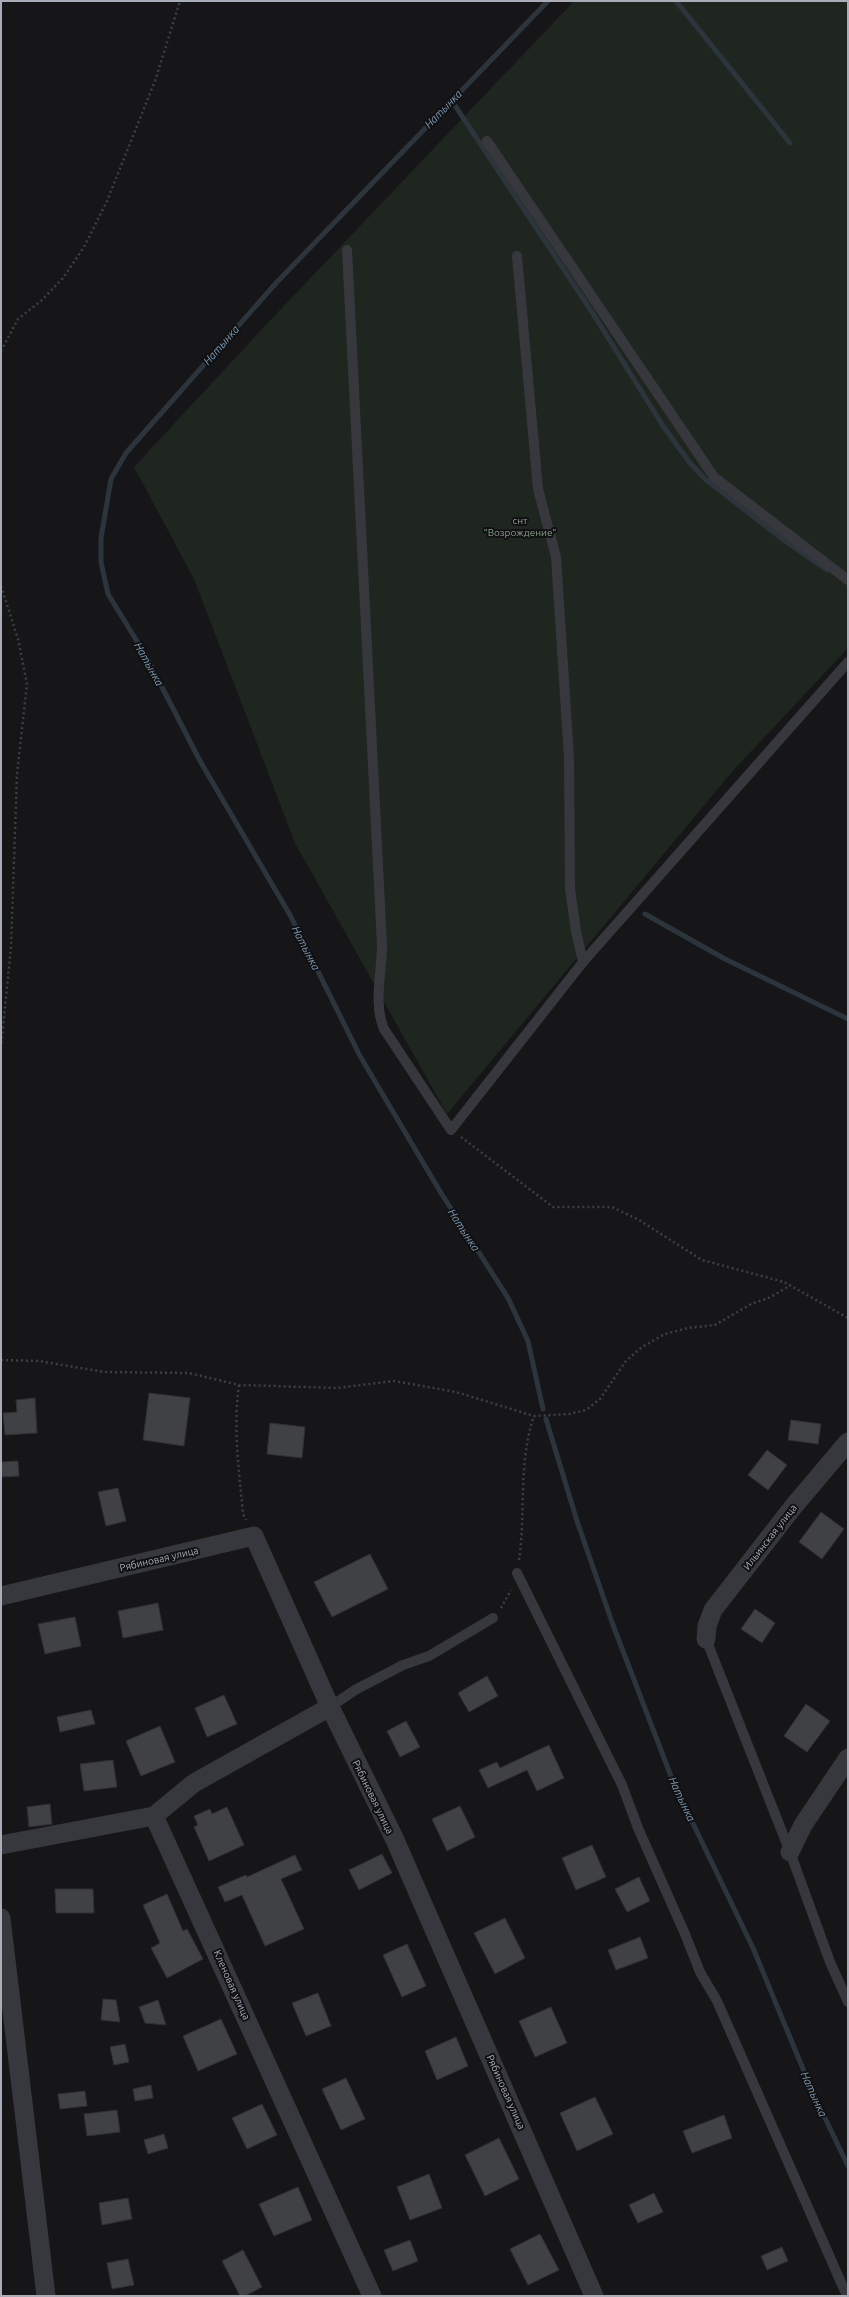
<svg xmlns="http://www.w3.org/2000/svg" width="849" height="2297" viewBox="0 0 849 2297" font-family="Ubuntu,sans-serif">
<rect width="100%" height="100%" fill="#161618"/>
<path fill="#1e261f" d="M 574,1 L 848,1 L 848,648 L 731,773 L 447,1114 L 295,843 L 194,579 L 134,467 L 262,329 Z"/>
<g fill="none" stroke-linecap="round" stroke-linejoin="round">
<g stroke="#2c353c" stroke-width="5">
<path d="M 676,1 L 790,143"/>
<path d="M 452,101 L 592,312 L 663,426 L 690,463 L 705,479 L 785,541 L 827,570"/>
<path d="M 645,914 L 725,959 L 848,1019"/>
<path d="M 543,1409 L 528,1341 L 508,1298 L 441,1193 L 360,1056 L 290,915 L 200,761 L 146,656 L 108,594 L 101,562 L 101,538 L 111,479 L 126,453 L 277,282 L 548,1"/>
<path d="M 546,1419 L 577,1521 L 613,1625 L 674,1784 L 753,1948 L 813,2093 L 848,2166"/>
</g>
</g>
<g fill="#404145" stroke="#303034">
<path d="M 149,1393 L 190,1398 L 184,1446 L 143,1440 Z"/>
<path d="M 35,1398 L 37,1433 L 5,1435 L 3,1413 L 17,1412 L 16,1400 Z"/>
<path d="M 791,1420 L 821,1424 L 818,1444 L 788,1440 Z"/>
<path d="M 270,1423 L 305,1427 L 302,1458 L 267,1454 Z"/>
<path d="M 767,1450 L 787,1465 L 768,1490 L 748,1475 Z"/>
<path d="M 18,1461 L 19,1476 L 1,1477 L 1,1462 Z"/>
<path d="M 118,1488 L 126,1521 L 106,1526 L 98,1492 Z"/>
<path d="M 821,1512 L 844,1529 L 822,1559 L 799,1542 Z"/>
<path d="M 370,1554 L 388,1589 L 332,1617 L 314,1582 Z"/>
<path d="M 158,1603 L 163,1630 L 123,1638 L 118,1611 Z"/>
<path d="M 755,1609 L 775,1623 L 762,1643 L 741,1629 Z"/>
<path d="M 75,1617 L 81,1646 L 45,1654 L 38,1624 Z"/>
<path d="M 487,1676 L 498,1696 L 469,1712 L 458,1693 Z"/>
<path d="M 224,1695 L 237,1724 L 207,1737 L 195,1708 Z"/>
<path d="M 806,1704 L 830,1721 L 807,1752 L 784,1736 Z"/>
<path d="M 91,1710 L 95,1724 L 60,1732 L 57,1717 Z"/>
<path d="M 406,1721 L 420,1747 L 400,1757 L 387,1731 Z"/>
<path d="M 160,1726 L 175,1762 L 141,1776 L 126,1741 Z"/>
<path d="M 549,1745 L 564,1778 L 537,1791 L 527,1770 L 488,1788 L 479,1770 L 497,1762 L 500,1768 Z"/>
<path d="M 113,1760 L 117,1787 L 84,1791 L 80,1764 Z"/>
<path d="M 50,1804 L 52,1824 L 29,1827 L 27,1807 Z"/>
<path d="M 460,1806 L 475,1837 L 447,1851 L 432,1819 Z"/>
<path d="M 227,1807 L 244,1845 L 209,1861 L 194,1827 L 198,1825 L 194,1816 L 210,1809 L 212,1814 Z"/>
<path d="M 592,1845 L 606,1877 L 576,1890 L 562,1858 Z"/>
<path d="M 382,1854 L 392,1873 L 359,1890 L 349,1870 Z"/>
<path d="M 295,1855 L 302,1870 L 281,1879 L 304,1929 L 265,1946 L 242,1895 L 225,1902 L 218,1887 L 246,1875 L 247,1877 Z"/>
<path d="M 639,1877 L 650,1901 L 627,1912 L 615,1889 Z"/>
<path d="M 55,1889 L 93,1889 L 94,1913 L 56,1913 Z"/>
<path d="M 167,1894 L 183,1931 L 187,1929 L 203,1959 L 167,1978 L 151,1948 L 160,1943 L 143,1905 Z"/>
<path d="M 505,1918 L 525,1958 L 495,1974 L 474,1933 Z"/>
<path d="M 640,1937 L 648,1958 L 616,1970 L 608,1950 Z"/>
<path d="M 407,1944 L 426,1986 L 402,1997 L 383,1955 Z"/>
<path d="M 318,1993 L 331,2026 L 306,2036 L 292,2003 Z"/>
<path d="M 103,1999 L 116,2000 L 120,2022 L 101,2020 Z"/>
<path d="M 158,2000 L 166,2025 L 145,2023 L 139,2007 Z"/>
<path d="M 551,2007 L 567,2043 L 535,2057 L 519,2021 Z"/>
<path d="M 221,2019 L 237,2054 L 198,2071 L 183,2036 Z"/>
<path d="M 456,2037 L 468,2066 L 437,2080 L 425,2051 Z"/>
<path d="M 125,2044 L 129,2062 L 114,2065 L 110,2047 Z"/>
<path d="M 346,2078 L 365,2119 L 341,2130 L 322,2089 Z"/>
<path d="M 151,2085 L 153,2098 L 135,2101 L 133,2089 Z"/>
<path d="M 85,2091 L 87,2106 L 60,2109 L 58,2094 Z"/>
<path d="M 595,2097 L 613,2134 L 577,2151 L 560,2113 Z"/>
<path d="M 262,2104 L 277,2135 L 247,2149 L 232,2118 Z"/>
<path d="M 117,2110 L 120,2132 L 87,2136 L 84,2114 Z"/>
<path d="M 724,2115 L 732,2138 L 692,2153 L 683,2131 Z"/>
<path d="M 164,2134 L 168,2148 L 148,2154 L 144,2140 Z"/>
<path d="M 499,2138 L 519,2179 L 485,2196 L 465,2155 Z"/>
<path d="M 429,2174 L 442,2208 L 410,2220 L 397,2187 Z"/>
<path d="M 298,2187 L 312,2220 L 274,2236 L 259,2204 Z"/>
<path d="M 654,2193 L 663,2212 L 638,2223 L 629,2205 Z"/>
<path d="M 128,2198 L 132,2219 L 102,2225 L 99,2203 Z"/>
<path d="M 540,2234 L 559,2270 L 528,2285 L 510,2249 Z"/>
<path d="M 410,2240 L 418,2261 L 393,2271 L 384,2250 Z"/>
<path d="M 782,2247 L 788,2261 L 767,2270 L 761,2256 Z"/>
<path d="M 243,2250 L 262,2287 L 245,2296 L 240,2296 L 222,2261 Z"/>
<path d="M 128,2259 L 134,2285 L 112,2289 L 107,2263 Z"/>
</g>
<g fill="none" stroke-linecap="round" stroke-linejoin="round">
<g stroke="#3d3f44" stroke-width="2.5" stroke-dasharray="2 3" stroke-linecap="butt">
<path d="M 1,351 L 18,319 L 41,301 L 63,278 L 84,247 L 107,201 L 155,81 L 180,1"/>
<path d="M 1,586 L 18,639 L 27,684 L 17,774 L 11,947 L 1,1047"/>
<path d="M 461,1137 L 553,1207 L 612,1207 L 639,1220 L 702,1260 L 784,1282 L 848,1318"/>
<path d="M 1,1360 L 39,1361 L 104,1372 L 189,1373 L 239,1385 L 337,1388 L 394,1381 L 456,1392 L 534,1416 L 569,1414 L 586,1410 L 600,1399 L 626,1361 L 642,1347 L 665,1334 L 688,1328 L 715,1325 L 751,1304 L 771,1297 L 789,1286"/>
<path d="M 239,1385 C 233,1430 239,1469 243,1514 L 246,1520"/>
<path d="M 519,1560 C 526,1512 518,1462 534,1416"/>
<path d="M 501,1608 L 511,1590"/>
</g>
<g stroke="#37383d" stroke-width="10">
<path d="M 487,141 L 714,477 L 848,580"/>
<path d="M 347,250 L 382,945 C 382,972 373,1003 384,1029 L 451,1130 L 583,962 L 848,662"/>
<path d="M 517,256 L 538,489 L 556,557 L 569,758 L 570,889 L 576,931 L 583,962"/>
<path d="M 517,1573 L 622,1785 L 638,1828 L 685,1934 L 700,1972 L 717,2001 L 847,2296"/>
<path d="M 706,1639 L 790,1852 L 830,1962 L 848,2002"/>
<path d="M 330,1707 L 355,1690 L 403,1665 L 429,1656 L 493,1618"/>
</g>
<g stroke="#37383d" stroke-width="19">
<path d="M 1,1596 L 254,1536 L 330,1707 L 395,1840 L 594,2296"/>
<path d="M 706,1639 L 707,1626 L 713,1610 L 793,1507 L 848,1442"/>
<path d="M 154,1816 L 194,1783 L 330,1707"/>
<path d="M 1,1845 L 154,1816 L 372,2296"/>
<path d="M 790,1852 L 803,1825 L 848,1758"/>
<path d="M 1,1918 L 46,2296"/>
</g>
</g>
<g text-anchor="middle" dominant-baseline="central" stroke-width="4" stroke-linejoin="round" paint-order="stroke">
<g font-size="10" fill="#7fa381" stroke="#111113">
<text x="520" y="520">снт<tspan x="520" dy="12">"Возрождение"</tspan></text>
</g>
<g font-size="10" fill="#a8adb8" stroke="#111113">
<text transform="translate(770 1537) rotate(-52)">Ильинская улица</text>
<text transform="translate(159 1559) rotate(-13)">Рябиновая улица</text>
<text transform="translate(373 1797) rotate(64)">Рябиновая улица</text>
<text transform="translate(232 1985) rotate(66)">Кленовая улица</text>
<text transform="translate(506 2092) rotate(66)">Рябиновая улица</text>
</g>
<g font-size="11" font-style="italic" fill="#7f9bb3" stroke="#111113">
<text transform="translate(443 109) rotate(-46)">Натынка</text>
<text transform="translate(221 345) rotate(-49)">Натынка</text>
<text transform="translate(149 664) rotate(61)">Натынка</text>
<text transform="translate(306 948) rotate(63)">Натынка</text>
<text transform="translate(464 1230) rotate(57)">Натынка</text>
<text transform="translate(682 1799) rotate(65)">Натынка</text>
<text transform="translate(814 2094) rotate(66)">Натынка</text>
</g>
</g>
<rect width="849" height="2297" fill="none" stroke="#a8adb8" stroke-width="4"/>
</svg>
